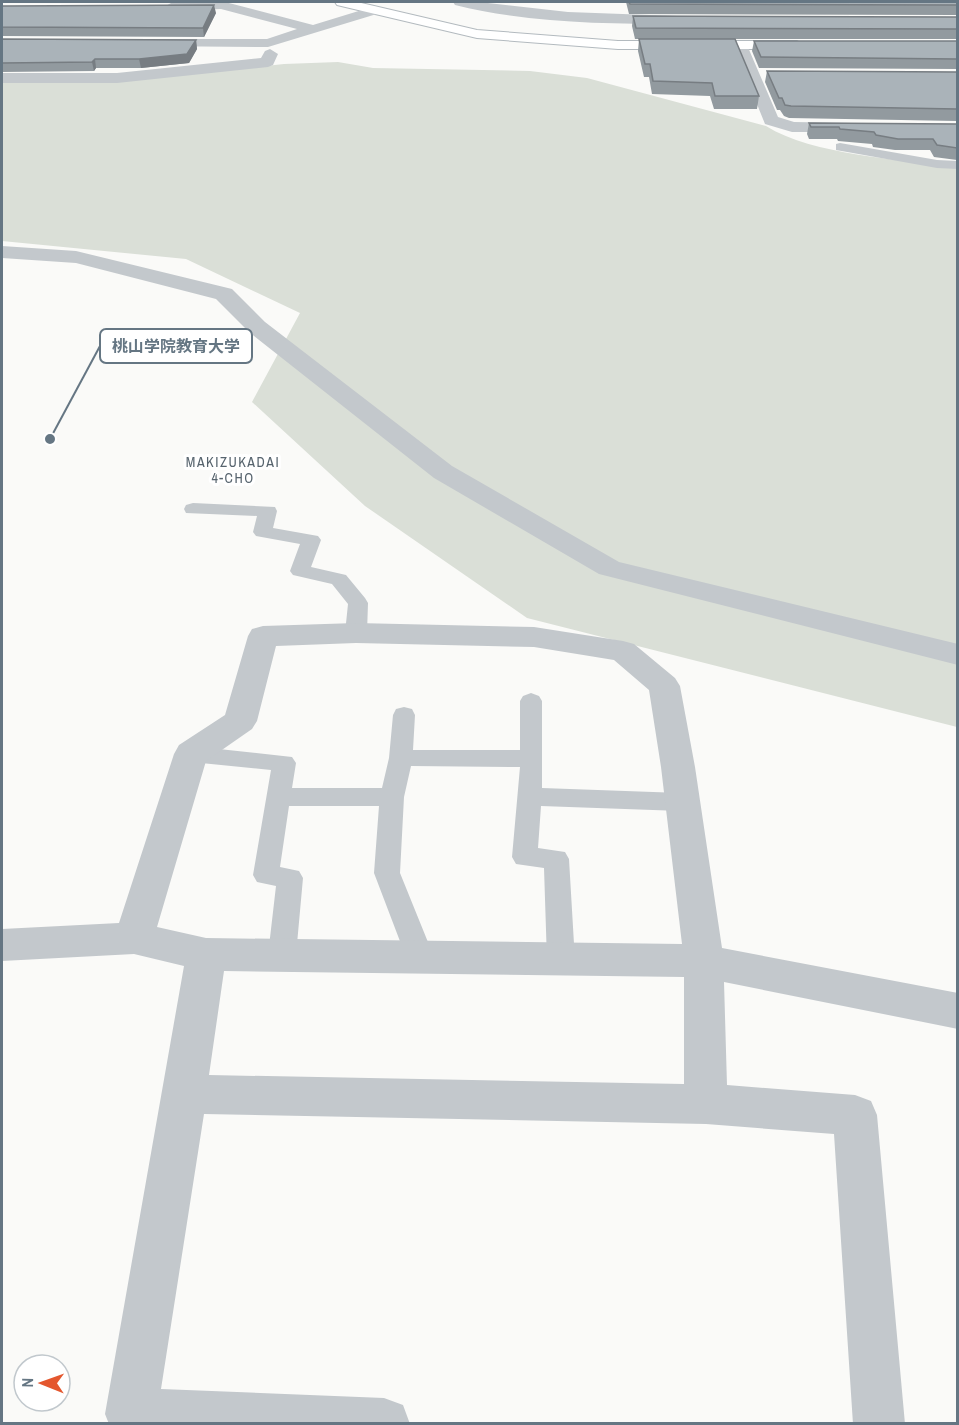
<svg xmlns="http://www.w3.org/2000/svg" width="959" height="1425" viewBox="0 0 959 1425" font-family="'Archivo Narrow','Noto Sans JP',sans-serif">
<rect width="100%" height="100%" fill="#fafaf8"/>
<path fill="#dadfd7" d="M 338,62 L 373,68 L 530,71 L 587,78 L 766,126 C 812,155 903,160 957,167 L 957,727 L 527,618 L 365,506 L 252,402 L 300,313 L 186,259 L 2,241 L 2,81 L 151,78 L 284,64 Z"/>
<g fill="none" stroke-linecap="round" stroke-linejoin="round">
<defs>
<path id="secondary" d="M 335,2 L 357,2 L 477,30 L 618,41 L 797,41 L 804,45 L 797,49 L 618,49 L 477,38 L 337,5 Z"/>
</defs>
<use href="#secondary" stroke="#b3babf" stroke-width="2"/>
<g fill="#c3c8cc" fill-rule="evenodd">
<path d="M 840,143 L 937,160 L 958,161 L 958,169 L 937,168 L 836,150 L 836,144 Z"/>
<path d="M 193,503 L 275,507 L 277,511 L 273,528 L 318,536 L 321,540 L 311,567 L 346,575 L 365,598 L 368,603 L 367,633 L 363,638 L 356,640 L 349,638 L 345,633 L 348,604 L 332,584 L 293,575 L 290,571 L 300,544 L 256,536 L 253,532 L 257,516 L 186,513 L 184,509 L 186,505 Z"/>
<path d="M 531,693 L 539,696 L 542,701 L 542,788 L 681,793 L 690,796 L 693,802 L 690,808 L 681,811 L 541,806 L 538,848 L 565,852 L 569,859 L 575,961 L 571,969 L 561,972 L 551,969 L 547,961 L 544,868 L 516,864 L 512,857 L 520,767 L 411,766 L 404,797 L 400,873 L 434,957 L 430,965 L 420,968 L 410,965 L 406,957 L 374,873 L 379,806 L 289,806 L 280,867 L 299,871 L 303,878 L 296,955 L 292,963 L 282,966 L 272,963 L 268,955 L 276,886 L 257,882 L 253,875 L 271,770 L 191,762 L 183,760 L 179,754 L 183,748 L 191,746 L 292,757 L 296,763 L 292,788 L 382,788 L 389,758 L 393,715 L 396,709 L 404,707 L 412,709 L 415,715 L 413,750 L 520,750 L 520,701 L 523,696 Z"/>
</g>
<g fill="#c3c8cc" fill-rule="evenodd">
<path d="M 203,2 L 225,2 L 313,25 L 375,6 L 382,10 L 380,13 L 268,47 L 146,46 L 144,43 L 146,40 L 151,39 L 267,39 L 297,29 L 221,9 L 171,11 L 164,7 L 171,3 Z"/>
<path d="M 453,2 L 479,2 L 568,12 L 677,16 L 684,20 L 677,24 C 603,24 527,23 455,5 Z"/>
<path d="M 740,41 L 747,45 L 778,117 L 794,122 L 852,123 L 858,124 L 861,128 L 858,132 L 792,132 L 765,124 L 733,45 Z"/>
<path d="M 270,49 L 278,54 L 273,65 L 268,67 L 117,83 L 2,83 L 2,73 L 117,73 L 261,58 L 265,51 Z"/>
<path d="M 2,246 L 76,251 L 232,289 L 265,322 L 452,466 L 619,562 L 958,644 L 958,665 L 599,574 L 434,478 L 249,332 L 216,299 L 76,263 L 2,258 Z"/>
<path d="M 356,623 L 534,627 L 623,641 L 634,644 L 675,678 L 680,686 L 695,767 L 722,948 L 958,993 L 958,1029 L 724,982 L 727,1085 L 855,1095 L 871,1101 L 877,1115 L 905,1424 L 853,1424 L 834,1134 L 706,1124 L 204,1114 L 161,1389 L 384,1398 L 403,1405 L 410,1424 L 109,1424 L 105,1414 L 184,966 L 134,954 L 2,961 L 2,929 L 119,923 L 174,754 L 179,745 L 225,715 L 248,636 L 252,629 L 263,626 ZM 356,643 L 534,647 L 614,660 L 649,690 L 661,767 L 682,944 L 206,938 L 157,927 L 206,761 L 252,729 L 257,721 L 276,646 ZM 224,971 L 684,977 L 684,1084 L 209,1075 Z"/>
</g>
<use href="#secondary" fill="#fff" fill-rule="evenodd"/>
</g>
<g fill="#929a9f">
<path d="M 626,2 L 957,2 L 957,15 L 629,14 Z"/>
<path d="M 2,6 L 216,13 L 204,37 L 2,36 Z"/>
<path d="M 633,16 L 957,17 L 957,39 L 635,39 L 632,26 Z"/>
<path d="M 2,39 L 196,40 L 197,49 L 189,63 L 141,68 L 96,68 L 94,71 L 2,72 Z"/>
<path d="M 639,39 L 759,96 L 757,109 L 714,109 L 710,96 L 652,94 L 649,77 L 644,77 L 638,51 Z"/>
<path d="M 754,41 L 957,41 L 957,69 L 759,68 L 752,51 Z"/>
<path d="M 767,71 L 957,72 L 957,121 L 789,118 L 784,116 L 780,110 L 777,110 L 765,82 Z"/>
<path d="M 809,123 L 957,124 L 957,160 L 934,157 L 930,150 L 895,150 L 873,147 L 872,144 L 838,141 L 837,139 L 809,139 L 807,134 Z"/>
</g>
<g fill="#777d82">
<path d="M 214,5 L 216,13 L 204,37 L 203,28 Z"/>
<path d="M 196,40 L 197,49 L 189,63 L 141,68 L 139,59 Z"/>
<path d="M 95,59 L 96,68 L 94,71 L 92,62 Z"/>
</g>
<g fill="#aab3b9" stroke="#777d82" stroke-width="1.5">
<path d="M 629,2 L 957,2 L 957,5 L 630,4 Z"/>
<path d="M 214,5 L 203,28 L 2,27 L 2,6 Z"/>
<path d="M 633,16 L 957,17 L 957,29 L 636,28 Z"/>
<path d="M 2,39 L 196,40 L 187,54 L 139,59 L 95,59 L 92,62 L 2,63 Z"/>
<path d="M 639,39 L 735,39 L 759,96 L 715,96 L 712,83 L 653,81 L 650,64 L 645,64 Z"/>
<path d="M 754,41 L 957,41 L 957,59 L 761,57 Z"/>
<path d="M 767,71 L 957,72 L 957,109 L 791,106 L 785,105 L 782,98 L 779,98 Z"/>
<path d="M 809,123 L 957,124 L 957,148 L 937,145 L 933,139 L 898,139 L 876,135 L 874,132 L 840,129 L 839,127 L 811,127 Z"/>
</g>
<g text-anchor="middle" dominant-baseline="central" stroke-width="6" stroke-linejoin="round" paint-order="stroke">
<g font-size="14" letter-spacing="1.5" fill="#57646e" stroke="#fff">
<text x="233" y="462">MAKIZUKADAI<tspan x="233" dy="16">4-CHO</tspan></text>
</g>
</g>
<path fill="none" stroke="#657683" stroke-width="2" d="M50 439L100 346"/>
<circle fill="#657683" stroke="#fff" stroke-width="2" cx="50" cy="439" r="6"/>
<rect fill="#fff" stroke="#657683" stroke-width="2" x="100" y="329" width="152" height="34" rx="6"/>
<g font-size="16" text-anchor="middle" font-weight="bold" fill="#657683">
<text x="176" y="352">桃山学院教育大学</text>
</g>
<rect width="959" height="1425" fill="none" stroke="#657683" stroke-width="6"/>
<g transform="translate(42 1383) rotate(271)"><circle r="28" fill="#ffffff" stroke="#c1c8cd" stroke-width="1.5"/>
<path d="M0-4.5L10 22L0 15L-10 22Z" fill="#e4572e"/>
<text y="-9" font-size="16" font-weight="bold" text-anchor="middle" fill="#657683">N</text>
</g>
</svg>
